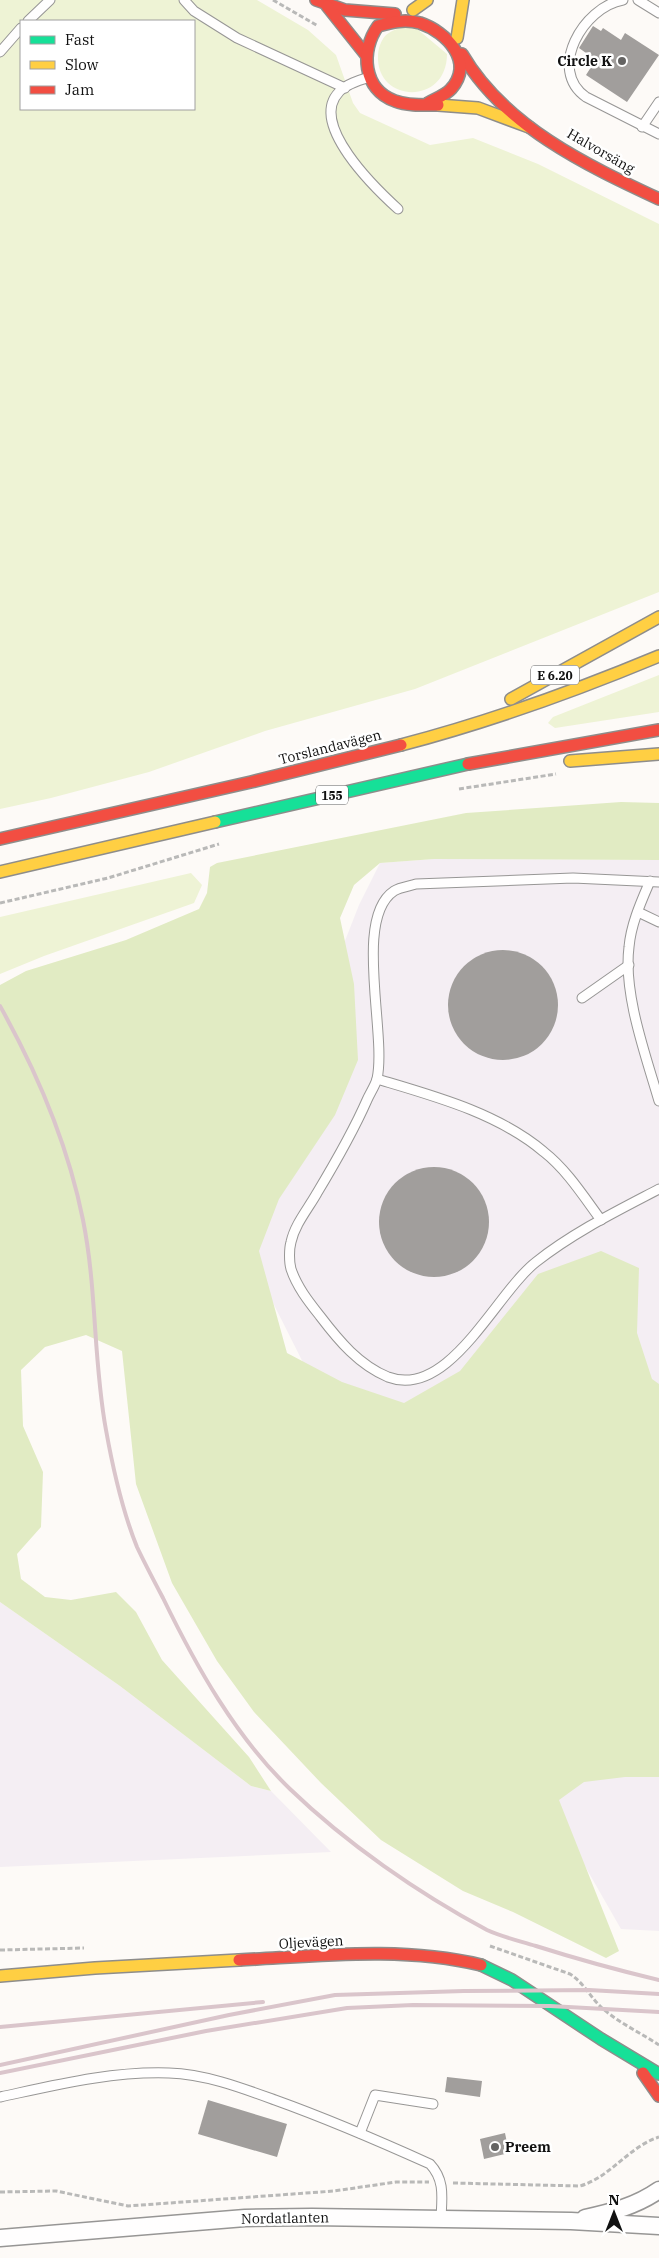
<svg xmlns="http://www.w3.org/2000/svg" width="659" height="2258" viewBox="0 0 659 2258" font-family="'IBM Plex Serif',serif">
<rect width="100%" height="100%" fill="#fdfaf7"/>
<g fill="#f4eef3">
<path d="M 434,859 L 659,860 L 659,1931 L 621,1929 L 351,1458 L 248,1253 L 325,992 L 359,905 L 380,863 Z"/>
<path d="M 0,1602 L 120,1686 L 251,1786 L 271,1791 L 331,1852 L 0,1867 Z"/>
</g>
<g fill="#eef3d5" fill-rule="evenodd">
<path d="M 0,0 L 257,0 L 308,30 L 336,55 L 353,103 L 360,113 L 430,145 L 473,138 L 538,164 L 659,224 L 659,592 L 415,689 L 265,731 L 149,772 L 51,798 L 0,809 ZM 21,21 L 194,21 L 194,109 L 21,109 Z"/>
<path d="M 410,23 L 447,54 C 447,106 376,103 378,56 C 378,49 381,40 386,35 C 392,30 403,27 410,23 Z"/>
<path d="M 659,675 L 659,712 L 555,728 L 548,723 L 553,717 Z"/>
<path d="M 191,873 L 202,885 L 194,903 L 44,956 L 0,974 L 0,917 Z"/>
</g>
<path fill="#e1ebc3" d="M 621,802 L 659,803 L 659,860 L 434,859 L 380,863 L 354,885 L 340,918 L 354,984 L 358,1060 L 335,1115 L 279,1199 L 259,1251 L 287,1353 L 342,1382 L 404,1403 L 460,1371 L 538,1274 L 601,1251 L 639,1268 L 637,1333 L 652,1379 L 659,1384 L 659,1777 L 625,1777 L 584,1782 L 559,1800 L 619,1951 L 606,1958 L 513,1912 L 463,1891 L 381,1840 L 321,1783 L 254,1712 L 217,1661 L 172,1583 L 136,1484 L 122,1351 L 86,1335 L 45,1347 L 21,1370 L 23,1426 L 43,1472 L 41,1527 L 17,1554 L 21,1579 L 45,1597 L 71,1600 L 116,1592 L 136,1612 L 162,1660 L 249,1757 L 271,1791 L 251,1786 L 120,1686 L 0,1602 L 0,985 L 26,971 L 126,940 L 199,909 L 207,893 L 210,867 L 217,863 L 466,813 Z"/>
<g fill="#a19e9c">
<path d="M 593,26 L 601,31 L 603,28 L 621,40 L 625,33 L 659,55 L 627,102 L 586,75 L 593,64 L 583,57 L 586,53 L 579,48 Z"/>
<circle cx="503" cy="1005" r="55"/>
<circle cx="434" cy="1222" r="55"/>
<path d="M 447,2077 L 482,2081 L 480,2097 L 445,2092 Z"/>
<path d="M 208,2100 L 287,2124 L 277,2157 L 198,2134 Z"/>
<path d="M 505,2133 L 509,2153 L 484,2159 L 480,2139 Z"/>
</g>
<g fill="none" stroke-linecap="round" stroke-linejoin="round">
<defs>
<g id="lane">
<path d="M 184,0 L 194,11 L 237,38 L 345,88"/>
<path d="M 623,0 C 583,7 547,70 586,97 L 659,134"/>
<path d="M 638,0 L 659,13"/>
<path d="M 28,21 L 50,0"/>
<path d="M 0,52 L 21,28"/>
<path d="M 370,77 C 360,80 346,84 339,92 C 308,124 376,189 398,209"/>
<path d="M 642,127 L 659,102"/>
<path d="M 650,881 C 641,902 631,924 629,947 C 623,994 646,1056 659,1101"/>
<path d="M 659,882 L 573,878 L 416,884 C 410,886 400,887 394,891 C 353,918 387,1034 377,1079 C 375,1086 370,1093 367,1100 C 353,1132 335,1163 317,1193 C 308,1209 295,1224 291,1242 C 289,1249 289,1262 291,1269 C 297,1287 309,1302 320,1316 C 339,1341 359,1365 388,1377 C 449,1400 496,1293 536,1262 C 574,1232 617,1211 659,1189"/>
<path d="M 638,912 L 659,922"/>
<path d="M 582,998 L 629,965"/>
<path d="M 377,1079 C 434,1096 498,1113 544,1152 C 567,1170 584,1197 601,1220"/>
<path d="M 0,2097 C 56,2085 112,2071 169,2073 C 205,2074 242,2088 275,2100 C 328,2119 379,2141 430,2164 C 445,2180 442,2197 441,2218"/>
<path d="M 360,2133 L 375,2095 L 433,2104"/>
</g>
<g id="street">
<path d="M 585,2218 C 612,2212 636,2206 659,2190"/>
<path d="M 0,2238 L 245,2218 L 312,2217 L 571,2221 L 659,2226"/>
</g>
<g id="fast">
<path d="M 215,822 L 468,764"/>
<path d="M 481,1965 L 512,1980 L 601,2039 L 659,2074"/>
</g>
<g id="slow">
<path d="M 413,10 L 427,0"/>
<path d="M 457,38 L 463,0"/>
<path d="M 438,105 L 478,108 L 529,127"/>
<path d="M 511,699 L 659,617"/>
<path d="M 401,745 C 489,722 575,691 659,656"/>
<path d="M 570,761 L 659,754"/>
<path d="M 0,872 L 215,822"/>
<path d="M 0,1976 L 95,1968 L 239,1960"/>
</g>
<g id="jam">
<path d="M 316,0 L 345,10 L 395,14"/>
<path d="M 327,6 L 366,55"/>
<path d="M 462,54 C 504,126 586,165 659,199"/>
<path d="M 428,103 C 435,99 446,95 451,89 C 475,62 447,32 420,23 C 405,19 392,22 378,26 C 360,51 363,90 395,101 C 408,106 424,105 438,105"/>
<path d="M 468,764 L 659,730"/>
<path d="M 0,839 L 251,782 L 401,745"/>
<path d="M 239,1960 C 319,1956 401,1946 481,1965"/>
<path d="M 643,2073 L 659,2096"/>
</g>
</defs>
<use href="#lane" stroke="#979695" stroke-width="11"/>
<use href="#street" stroke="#979695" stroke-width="19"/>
<use href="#fast" stroke="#8e8d8b" stroke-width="14"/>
<use href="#slow" stroke="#8e8d8b" stroke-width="14"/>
<use href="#jam" stroke="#8e8d8b" stroke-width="14"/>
<g stroke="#b9b9b8" stroke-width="3" stroke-dasharray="5 2.5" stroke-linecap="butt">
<path d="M 273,0 L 318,26"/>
<path d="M 459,789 L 556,774"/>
<path d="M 0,903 L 108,878 L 219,844"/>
<path d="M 490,1946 L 570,1974 C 584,1983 590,1997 602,2008 C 619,2023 641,2033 659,2045"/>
<path d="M 0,1950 L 84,1948"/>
<path d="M 453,2183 L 580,2186 C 611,2177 628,2147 659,2137"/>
<path d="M 0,2192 L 56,2191 L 128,2206 L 334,2191 L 396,2182 L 429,2182"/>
</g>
<use href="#lane" stroke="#fffefe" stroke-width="9"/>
<use href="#street" stroke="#fffefe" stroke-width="16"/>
<use href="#fast" stroke="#16e098" stroke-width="11"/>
<use href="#slow" stroke="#ffcf43" stroke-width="11"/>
<use href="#jam" stroke="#f24e42" stroke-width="11"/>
<g stroke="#dac5cb" stroke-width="4">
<path d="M 0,1006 C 37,1072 68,1145 83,1220 C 97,1289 93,1360 106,1430 C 113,1469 122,1510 137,1547 C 145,1564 154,1581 163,1598 C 196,1666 235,1736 290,1789 C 346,1843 418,1893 487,1930 C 502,1937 520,1941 536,1946 C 577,1959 617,1970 659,1980"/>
<path d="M 0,2027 L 263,2002"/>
<path d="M 0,2065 L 229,2015 L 335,1995 L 464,1991 L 589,1990 L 659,1994"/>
<path d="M 0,2073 L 206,2031 L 347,2008 L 413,2005 L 550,2006 L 659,2012"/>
</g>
</g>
<g fill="#646362" stroke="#fff" stroke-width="2">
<circle cx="622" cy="61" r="5"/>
<circle cx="495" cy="2147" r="5"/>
</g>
<g text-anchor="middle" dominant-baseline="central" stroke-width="5" stroke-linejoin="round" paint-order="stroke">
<g fill="#fff" stroke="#585858" stroke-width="1">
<rect x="531" y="665.5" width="48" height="19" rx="4"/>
<rect x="316" y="785.5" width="32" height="19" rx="4"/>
</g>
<g font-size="12" font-weight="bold" fill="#111">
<text x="555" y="675">E 6.20</text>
<text x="332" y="795">155</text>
</g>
<g font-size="14" font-weight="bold" fill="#111" stroke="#fff" text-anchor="end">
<text x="612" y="61">Circle K</text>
<text x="505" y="2147" text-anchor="start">Preem</text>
</g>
<g font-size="14" fill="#111" stroke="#fff">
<text transform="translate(601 151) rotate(30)">Halvorsäng</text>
<text transform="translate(330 747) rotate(-14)">Torslandavägen</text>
<text transform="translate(311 1942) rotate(-3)">Oljevägen</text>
<text transform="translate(285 2218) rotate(-1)">Nordatlanten</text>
</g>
</g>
<rect x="20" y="20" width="175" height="90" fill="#ffffff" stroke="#a0a0a0"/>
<rect x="30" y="36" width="25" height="8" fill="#16e098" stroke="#a0a0a0"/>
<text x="65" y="45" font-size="15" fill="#111111">Fast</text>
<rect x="30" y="61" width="25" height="8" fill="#ffcf43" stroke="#a0a0a0"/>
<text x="65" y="70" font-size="15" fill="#111111">Slow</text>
<rect x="30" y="86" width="25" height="8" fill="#f24e42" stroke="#a0a0a0"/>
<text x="65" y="95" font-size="15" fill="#111111">Jam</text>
<g transform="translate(614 2213)" stroke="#ffffff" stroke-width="4" paint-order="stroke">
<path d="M0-4L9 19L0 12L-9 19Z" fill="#111111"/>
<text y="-8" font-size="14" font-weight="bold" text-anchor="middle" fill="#111111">N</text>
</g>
</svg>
